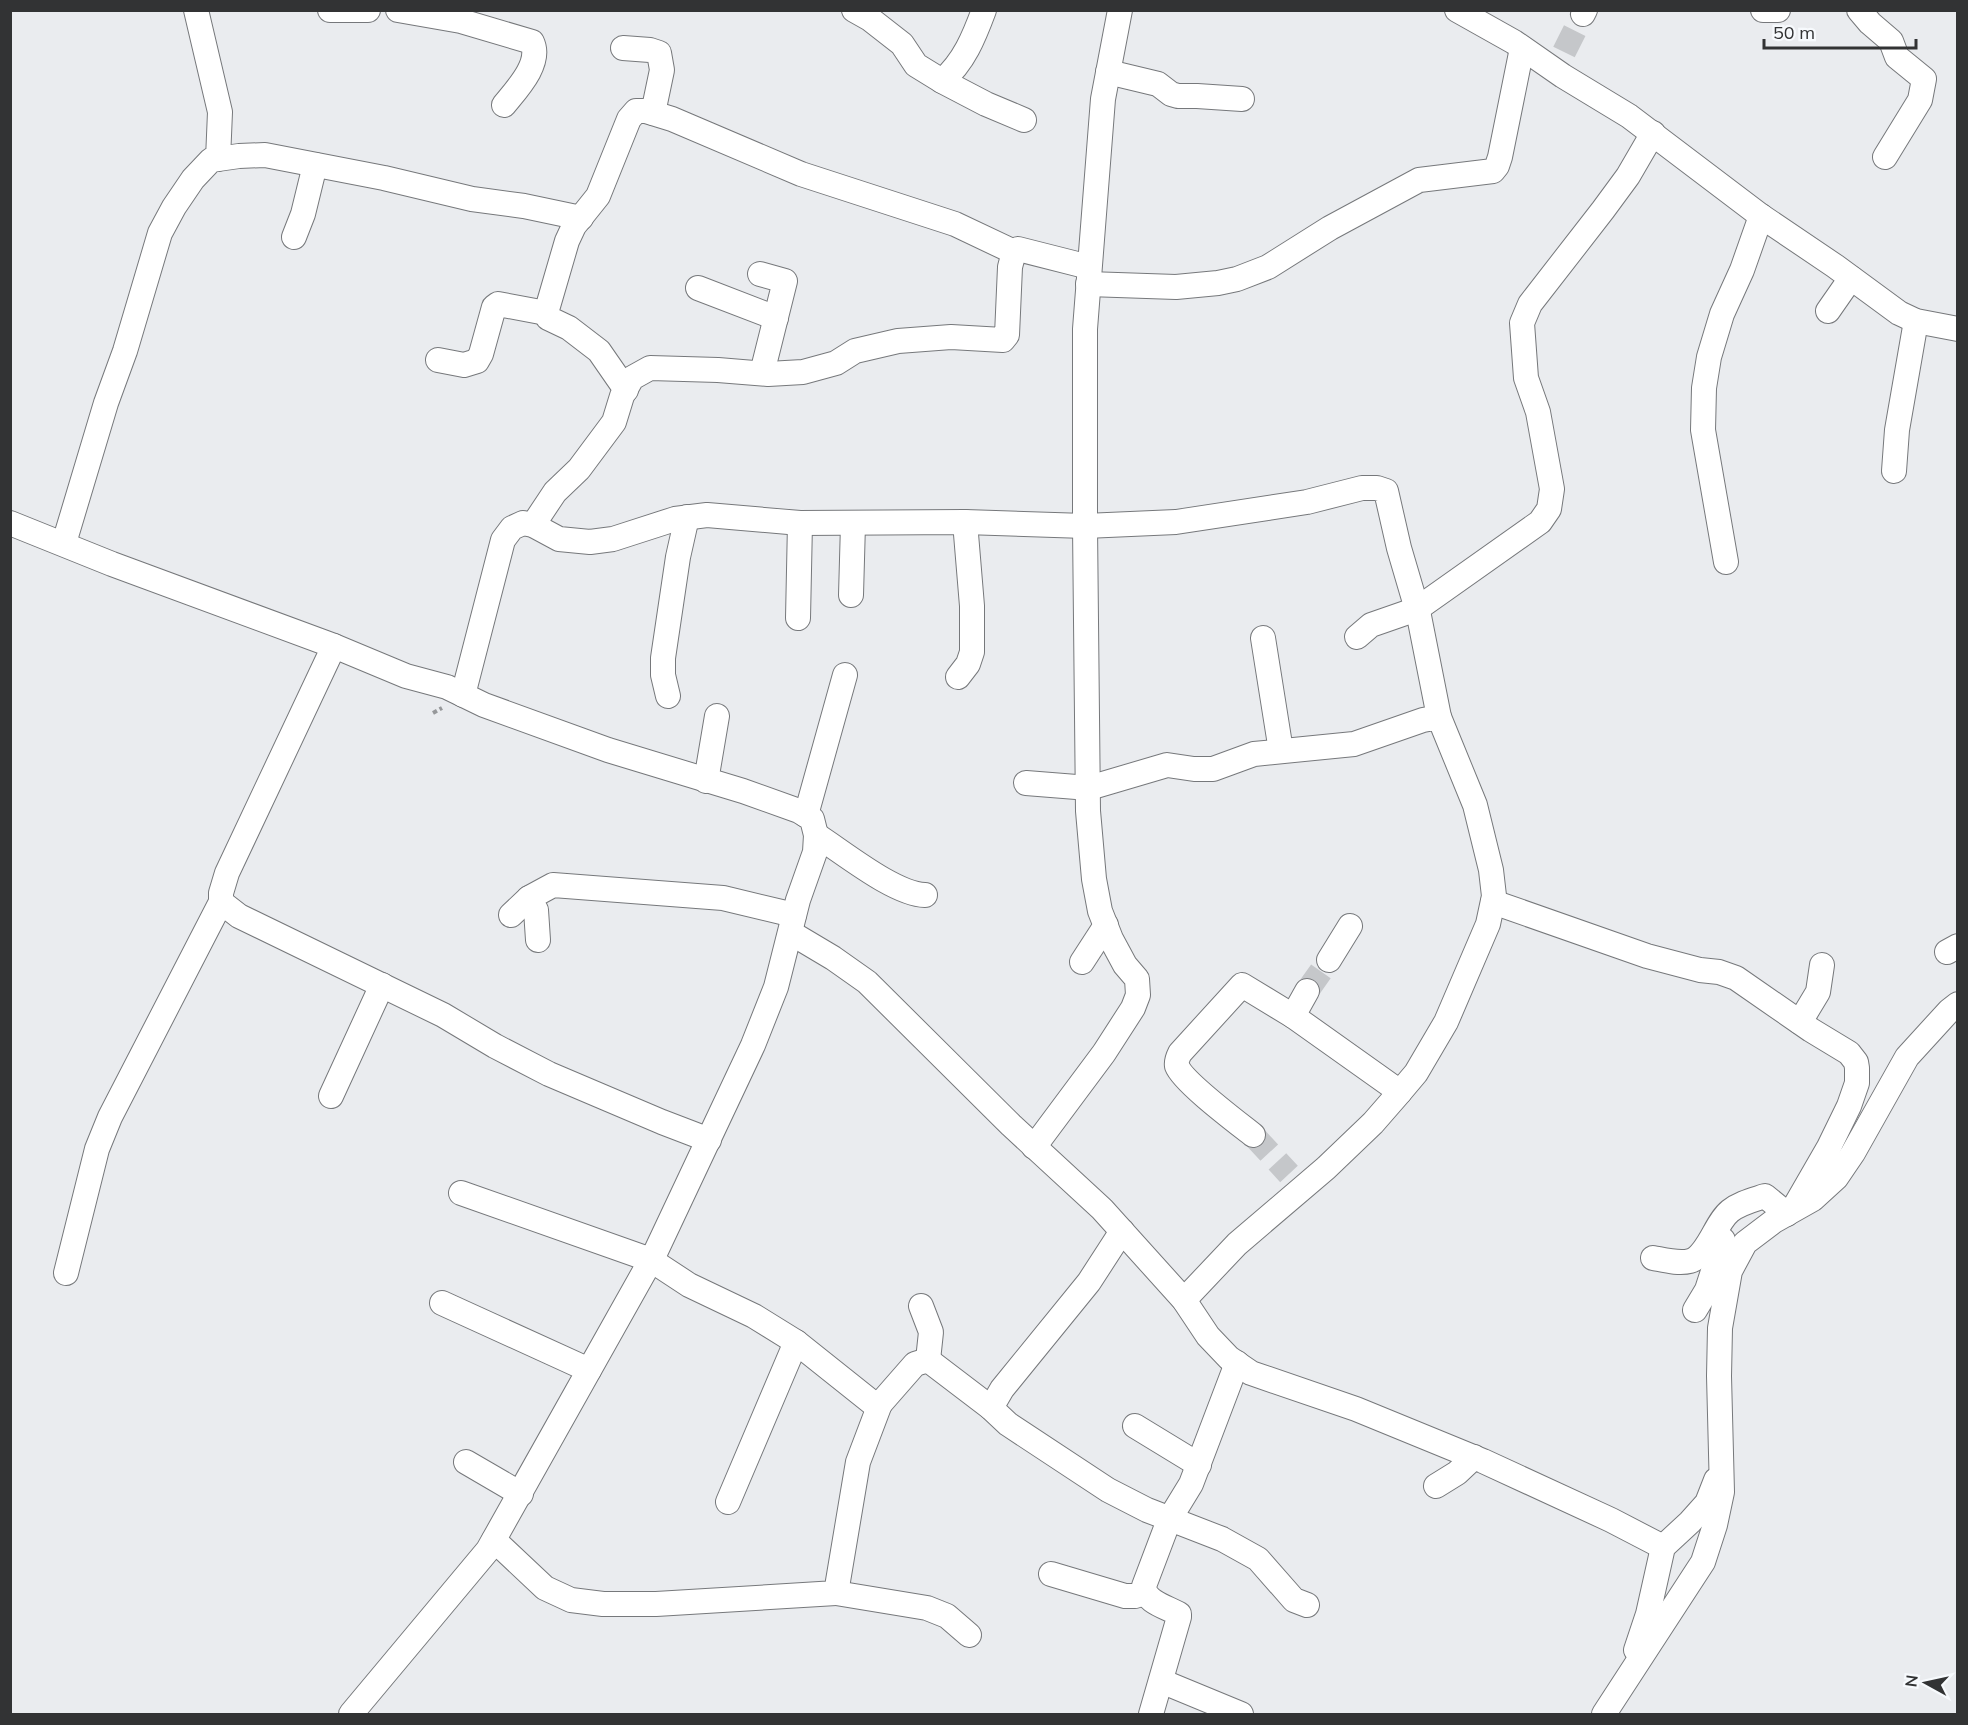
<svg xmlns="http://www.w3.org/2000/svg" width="1968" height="1725" viewBox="0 0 1968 1725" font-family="Mulish,sans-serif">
<rect width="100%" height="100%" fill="#eaecef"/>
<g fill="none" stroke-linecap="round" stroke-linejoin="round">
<g stroke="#c5c7ca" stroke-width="24" stroke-dasharray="24 12" stroke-linecap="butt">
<path d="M 1564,52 L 1583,14"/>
<path d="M 1307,991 L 1329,960"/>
<path d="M 1253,1135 L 1289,1174"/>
</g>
<defs>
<g id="minor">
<path d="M 196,10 L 220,112 L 218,159"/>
<path d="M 330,10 L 368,10"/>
<path d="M 398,10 L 461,21 L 532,42 C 542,63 517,89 504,105"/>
<path d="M 854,10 L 870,19 L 902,44 L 916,65 L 942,81 C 964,62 974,37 984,10"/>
<path d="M 1457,10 L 1514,42 L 1563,76 L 1629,116 L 1761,216 L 1835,266 L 1899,313 L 1916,321 L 1958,329"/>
<path d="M 1763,10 L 1778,10"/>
<path d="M 1859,10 L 1870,23 L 1891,41 L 1897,57 L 1924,79 L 1920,100 L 1885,157"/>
<path d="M 1583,14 L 1585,10"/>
<path d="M 623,48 L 650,50 L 659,53 L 662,70 L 653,113"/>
<path d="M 1108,72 L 1158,84 L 1171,94 L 1178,96 L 1197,96 L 1242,99"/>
<path d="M 942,81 L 986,104 L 1024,120"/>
<path d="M 294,237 L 303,214 L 315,165"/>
<path d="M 760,274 L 785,281 L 762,373"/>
<path d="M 1088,284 L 1176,287 L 1218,283 L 1237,279 L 1268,267 L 1330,228 L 1419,180 L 1493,171 L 1497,166 L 1500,157 L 1522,48"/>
<path d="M 698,288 L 776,318"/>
<path d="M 1828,311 L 1851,278"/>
<path d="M 438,360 L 464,365 L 477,361 L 481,354 L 494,307 L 498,304 L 546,313"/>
<path d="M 626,390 L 599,351 L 569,328 L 548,318 L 546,313 L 567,241 L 574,226 L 598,196 L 629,119 L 636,111 L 646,111 L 672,119 L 801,174 L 955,224 L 1014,252"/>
<path d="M 1894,471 L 1897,430 L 1916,321"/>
<path d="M 10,523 L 112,564 L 334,646 L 406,676 L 447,687 L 484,705 L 608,750 L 743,791 L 799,811 L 812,819 L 816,835 L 815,852 L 798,900 L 776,987 L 753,1045 L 656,1251 L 488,1550 L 351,1714"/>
<path d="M 533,525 L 555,492 L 579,469 L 614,422 L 622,396 L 632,378 L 650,368 L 718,370 L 768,374 L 803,372 L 836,363 L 855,351 L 898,341 L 951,337 L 1003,340 L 1007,335 L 1010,267 L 1014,252 L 1018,249 L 1089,267"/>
<path d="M 64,543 L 106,403 L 125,351 L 160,233 L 174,207 L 193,179 L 211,160 L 239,156 L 265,155 L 384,178 L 472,199 L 524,206 L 581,218"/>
<path d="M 1726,562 L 1703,430 L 1704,388 L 1709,357 L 1722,314 L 1742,270 L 1761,216"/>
<path d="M 851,595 L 853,524"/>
<path d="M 798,618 L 800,523"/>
<path d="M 1357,637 L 1371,625 L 1417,609 L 1540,522 L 1549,509 L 1552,489 L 1538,412 L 1526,378 L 1522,323 L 1530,304 L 1603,210 L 1628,176 L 1653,133"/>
<path d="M 1263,638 L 1281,751"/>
<path d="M 334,646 L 227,873 L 221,893 L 221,902 L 239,916 L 443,1015 L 495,1046 L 549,1074 L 662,1122 L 709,1140"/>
<path d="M 958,677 L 968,664 L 972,652 L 972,606 L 965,522"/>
<path d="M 463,695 L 503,540 L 512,528 L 523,523 L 533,525 L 559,539 L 590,542 L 613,539 L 675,519 L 707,515 L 800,523 L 965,522 L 1085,526 L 1176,522 L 1307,502 L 1362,488 L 1377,488 L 1386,491 L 1399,548 L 1419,616 L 1439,717"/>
<path d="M 668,696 L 663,675 L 663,658 L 678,557 L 687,517"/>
<path d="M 706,781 L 717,716"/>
<path d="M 1026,783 L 1089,788 L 1167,765 L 1194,769 L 1213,769 L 1254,754 L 1354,744 L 1423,720 L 1439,717 L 1475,805 L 1491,870 L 1494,896 L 1488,924 L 1446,1022 L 1416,1073 L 1400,1092 L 1293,1016 L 1242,985 L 1180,1053 C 1178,1057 1176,1061 1177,1066 C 1183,1082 1238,1123 1253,1135"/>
<path d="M 806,815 L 845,675"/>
<path d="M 816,835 C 843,852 894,894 925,895"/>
<path d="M 529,898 L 536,910 L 538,940"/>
<path d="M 1493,902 L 1647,956 L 1700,970 L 1719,972 L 1736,978 L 1811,1030 L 1849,1053 L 1856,1062 L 1857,1068 L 1857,1083 L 1849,1106 L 1829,1147 L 1795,1206"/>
<path d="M 511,915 L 529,898 L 553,885 L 723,898 L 794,915"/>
<path d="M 791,933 L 833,958 L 867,982 L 1011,1125 L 1102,1209 L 1184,1300 L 1208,1336 L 1229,1358 L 1251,1373 L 1356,1409 L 1483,1461 L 1611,1520 L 1663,1547"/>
<path d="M 1947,952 L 1958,946"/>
<path d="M 1329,960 L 1350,926"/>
<path d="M 1082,962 L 1106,925"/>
<path d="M 1293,1016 L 1307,991"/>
<path d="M 1800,1022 L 1818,992 L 1822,965"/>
<path d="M 331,1096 L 382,985"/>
<path d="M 1034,1147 L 1104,1053 L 1133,1008 L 1138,995 L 1137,979 L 1125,965 L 1111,939 L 1100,911 L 1094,879 L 1088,811 L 1085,526 L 1085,329 L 1103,99 L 1120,10"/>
<path d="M 461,1193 L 651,1260 L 689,1285 L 754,1316 L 796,1342 L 875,1405 L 880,1404 L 915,1364 L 928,1360 L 991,1408"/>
<path d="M 1122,1231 L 1089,1282 L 1002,1389 L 991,1408 L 1008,1424 L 1108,1490 L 1147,1510 L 1222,1539 L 1258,1559 L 1294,1600 L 1307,1605"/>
<path d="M 1653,1258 C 1664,1260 1679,1264 1690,1261 C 1708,1256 1715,1223 1730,1211 C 1740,1203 1753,1200 1765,1196 L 1787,1214"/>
<path d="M 66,1273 L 97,1149 L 110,1117 L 221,902"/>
<path d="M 1184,1300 L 1237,1244 L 1326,1168 L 1373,1123 L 1400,1092"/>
<path d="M 442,1303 L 589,1370"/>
<path d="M 921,1306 L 931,1332 L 928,1360"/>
<path d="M 1695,1310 L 1707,1290 L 1723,1240"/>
<path d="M 1135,1426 L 1199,1465"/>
<path d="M 466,1462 L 521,1494"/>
<path d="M 1436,1486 L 1457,1473 L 1474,1457"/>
<path d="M 728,1502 L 796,1342"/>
<path d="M 494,1540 L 545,1588 L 571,1600 L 603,1604 L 656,1604 L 836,1593 L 858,1462 L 880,1404"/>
<path d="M 1051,1574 L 1125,1596 L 1135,1596 L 1144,1593"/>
<path d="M 836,1593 L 927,1608 L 947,1616 L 969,1635"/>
<path d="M 1636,1650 L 1648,1614 L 1663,1547 L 1690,1522 L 1707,1503 L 1716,1480"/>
<path d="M 1161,1681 L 1241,1714"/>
<path d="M 1151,1714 L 1179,1617 L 1179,1614 C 1167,1607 1144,1602 1144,1586 L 1169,1520 L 1191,1484 L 1237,1363"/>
<path d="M 1604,1714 L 1703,1562 L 1715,1525 L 1722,1492 L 1719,1376 L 1720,1328 L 1730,1271 L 1745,1243 L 1774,1221 L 1813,1199 L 1836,1178 L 1853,1153 L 1907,1057 L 1949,1011 L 1958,1004"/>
</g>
</defs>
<use href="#minor" stroke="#76787b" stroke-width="26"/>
<path stroke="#96989a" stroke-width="4" stroke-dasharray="4.5 3" stroke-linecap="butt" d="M 433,713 L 442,708"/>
<use href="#minor" stroke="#fff" stroke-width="24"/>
</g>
<rect width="1968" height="1725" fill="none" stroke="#323334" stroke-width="24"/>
<g transform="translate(1926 1683) rotate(278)" stroke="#f7fafd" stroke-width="4.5" paint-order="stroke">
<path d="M0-4.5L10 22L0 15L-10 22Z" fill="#323334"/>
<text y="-9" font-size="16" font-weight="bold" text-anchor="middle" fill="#323334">N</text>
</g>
<path d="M1764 39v9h152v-9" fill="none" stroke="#323334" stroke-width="3"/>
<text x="1773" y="39" font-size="18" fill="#323334" stroke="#f7fafd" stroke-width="4.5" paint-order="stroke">50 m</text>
</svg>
